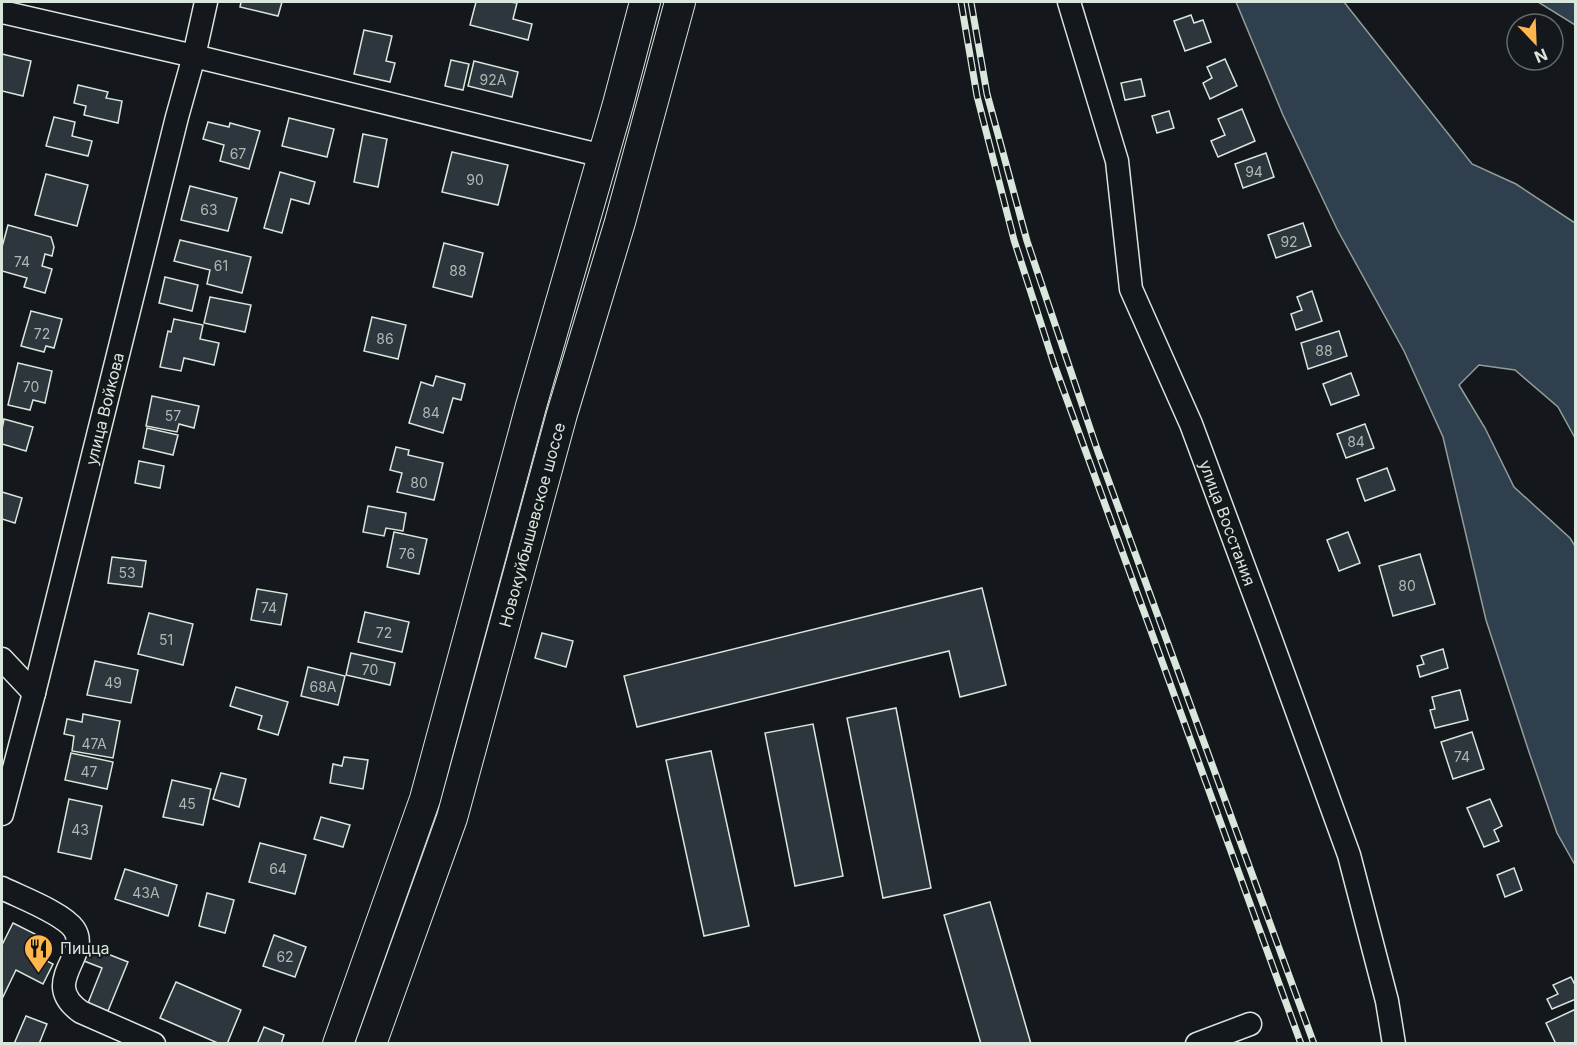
<svg xmlns="http://www.w3.org/2000/svg" width="1577" height="1045" viewBox="0 0 1577 1045" font-family="Inter,sans-serif">
<rect width="100%" height="100%" fill="#14181c"/>
<g fill="#2f3f4d" stroke="#939e99" stroke-width="1.5">
<path d="M 1236,2 L 1344,2 L 1472,164 L 1516,184 L 1575,223 L 1575,438 L 1558,407 L 1515,370 L 1479,365 L 1459,385 L 1485,428 L 1514,487 L 1570,538 L 1575,546 L 1575,865 L 1557,833 L 1529,752 L 1486,620 L 1443,437 L 1404,351 L 1337,229 L 1283,115 Z"/>
<path d="M 1538,2 L 1575,2 L 1575,25 Z"/>
</g>
<g fill="#2c363c" stroke="#d8e6dc" stroke-width="1.5">
<path d="M 241,2 L 282,2 L 278,16 L 240,7 Z"/>
<path d="M 476,2 L 510,2 L 517,3 L 513,19 L 532,24 L 528,40 L 470,25 Z"/>
<path d="M 1191,15 L 1194,23 L 1203,20 L 1211,42 L 1185,51 L 1174,21 Z"/>
<path d="M 364,30 L 392,36 L 386,61 L 395,63 L 390,82 L 354,74 Z"/>
<path d="M 2,54 L 31,61 L 23,96 L 2,91 Z"/>
<path d="M 1225,59 L 1237,86 L 1210,99 L 1203,83 L 1212,78 L 1207,67 Z"/>
<path d="M 451,60 L 469,64 L 463,90 L 445,86 Z"/>
<path d="M 474,61 L 518,72 L 512,97 L 468,86 Z"/>
<path d="M 1141,79 L 1145,96 L 1125,100 L 1121,83 Z"/>
<path d="M 78,85 L 108,92 L 106,98 L 122,101 L 118,123 L 84,115 L 86,106 L 74,103 Z"/>
<path d="M 1242,109 L 1255,141 L 1218,157 L 1211,141 L 1225,135 L 1218,119 Z"/>
<path d="M 1169,111 L 1174,128 L 1157,133 L 1152,116 Z"/>
<path d="M 54,117 L 75,122 L 72,136 L 92,141 L 88,156 L 46,146 Z"/>
<path d="M 289,118 L 334,129 L 327,157 L 282,146 Z"/>
<path d="M 208,122 L 229,127 L 230,123 L 260,131 L 249,169 L 220,161 L 224,145 L 203,139 Z"/>
<path d="M 363,134 L 387,139 L 378,187 L 354,182 Z"/>
<path d="M 452,152 L 508,165 L 498,205 L 442,192 Z"/>
<path d="M 1266,153 L 1274,177 L 1243,188 L 1235,164 Z"/>
<path d="M 280,172 L 315,182 L 309,204 L 291,199 L 282,233 L 264,228 Z"/>
<path d="M 46,174 L 88,185 L 77,226 L 35,215 Z"/>
<path d="M 190,186 L 237,198 L 228,231 L 181,220 Z"/>
<path d="M 1303,223 L 1311,246 L 1276,258 L 1268,235 Z"/>
<path d="M 8,225 L 51,237 L 54,247 L 52,256 L 45,254 L 42,266 L 52,269 L 45,293 L 24,287 L 27,278 L 2,271 L 2,247 Z"/>
<path d="M 180,240 L 251,257 L 242,293 L 207,284 L 210,270 L 174,261 Z"/>
<path d="M 444,243 L 483,253 L 472,297 L 433,287 Z"/>
<path d="M 165,277 L 198,285 L 192,311 L 159,303 Z"/>
<path d="M 1312,291 L 1322,321 L 1296,330 L 1291,314 L 1302,310 L 1297,297 Z"/>
<path d="M 210,297 L 251,305 L 245,332 L 204,323 Z"/>
<path d="M 31,311 L 62,319 L 54,348 L 46,346 L 44,352 L 21,346 Z"/>
<path d="M 372,317 L 406,325 L 398,359 L 364,351 Z"/>
<path d="M 174,319 L 203,325 L 200,339 L 219,343 L 214,365 L 184,358 L 181,371 L 160,367 L 168,331 L 171,332 Z"/>
<path d="M 1339,331 L 1347,356 L 1308,369 L 1301,343 Z"/>
<path d="M 18,363 L 52,371 L 45,403 L 33,400 L 30,410 L 8,405 Z"/>
<path d="M 1351,373 L 1359,395 L 1331,405 L 1323,384 Z"/>
<path d="M 436,376 L 465,384 L 461,400 L 453,398 L 443,433 L 409,423 L 421,382 L 433,386 Z"/>
<path d="M 152,396 L 199,406 L 194,428 L 179,424 L 177,432 L 146,426 Z"/>
<path d="M 4,419 L 33,427 L 26,451 L 2,444 L 2,429 Z"/>
<path d="M 1365,424 L 1374,448 L 1346,458 L 1337,434 Z"/>
<path d="M 147,428 L 178,435 L 173,455 L 143,448 Z"/>
<path d="M 396,447 L 409,450 L 408,455 L 443,463 L 434,500 L 397,492 L 402,473 L 390,470 Z"/>
<path d="M 139,461 L 164,466 L 160,488 L 135,483 Z"/>
<path d="M 1387,468 L 1395,490 L 1365,501 L 1357,479 Z"/>
<path d="M 2,492 L 22,498 L 15,523 L 2,519 Z"/>
<path d="M 368,506 L 406,513 L 403,531 L 386,528 L 384,536 L 363,532 Z"/>
<path d="M 394,532 L 427,539 L 419,574 L 387,567 Z"/>
<path d="M 1348,532 L 1360,563 L 1339,571 L 1327,540 Z"/>
<path d="M 1420,554 L 1435,604 L 1393,616 L 1379,566 Z"/>
<path d="M 112,557 L 146,561 L 142,587 L 108,583 Z"/>
<path d="M 982,588 L 1006,685 L 960,697 L 949,651 L 637,727 L 624,676 Z"/>
<path d="M 257,589 L 287,594 L 281,625 L 251,620 Z"/>
<path d="M 365,612 L 409,622 L 402,652 L 358,642 Z"/>
<path d="M 149,613 L 193,624 L 183,665 L 138,654 Z"/>
<path d="M 542,633 L 573,641 L 566,667 L 535,658 Z"/>
<path d="M 1443,649 L 1448,668 L 1420,677 L 1417,666 L 1424,664 L 1421,656 Z"/>
<path d="M 351,653 L 395,663 L 390,685 L 346,675 Z"/>
<path d="M 95,661 L 138,670 L 131,703 L 87,695 Z"/>
<path d="M 308,667 L 345,676 L 338,705 L 301,696 Z"/>
<path d="M 236,687 L 288,702 L 278,735 L 258,729 L 262,716 L 230,706 Z"/>
<path d="M 1460,690 L 1468,720 L 1435,728 L 1430,710 L 1435,709 L 1432,697 Z"/>
<path d="M 896,708 L 931,888 L 883,898 L 847,718 Z"/>
<path d="M 83,714 L 120,721 L 113,758 L 72,751 L 74,736 L 64,734 L 67,719 L 82,722 Z"/>
<path d="M 813,724 L 843,876 L 795,886 L 765,733 Z"/>
<path d="M 1472,732 L 1484,769 L 1453,779 L 1441,742 Z"/>
<path d="M 711,751 L 749,926 L 704,936 L 666,760 Z"/>
<path d="M 71,753 L 113,762 L 107,789 L 65,780 Z"/>
<path d="M 344,757 L 368,760 L 363,789 L 330,783 L 333,764 L 342,766 Z"/>
<path d="M 221,773 L 246,779 L 239,807 L 213,799 Z"/>
<path d="M 172,780 L 211,789 L 203,825 L 163,817 Z"/>
<path d="M 69,799 L 102,806 L 91,859 L 58,852 Z"/>
<path d="M 1490,799 L 1502,826 L 1494,830 L 1499,841 L 1484,847 L 1467,808 Z"/>
<path d="M 321,817 L 350,825 L 343,847 L 314,839 Z"/>
<path d="M 260,843 L 306,855 L 295,894 L 249,882 Z"/>
<path d="M 1514,868 L 1522,890 L 1505,897 L 1497,875 Z"/>
<path d="M 125,869 L 177,885 L 168,916 L 115,899 Z"/>
<path d="M 207,893 L 234,900 L 225,933 L 199,926 Z"/>
<path d="M 990,902 L 1031,1044 L 981,1044 L 944,915 Z"/>
<path d="M 13,923 L 37,935 L 29,952 L 53,964 L 43,984 L 16,970 L 2,999 L 2,945 Z"/>
<path d="M 274,935 L 306,947 L 295,977 L 263,966 Z"/>
<path d="M 90,947 L 128,962 L 108,1011 L 88,1003 L 102,968 L 84,961 Z"/>
<path d="M 1571,977 L 1576,987 L 1576,999 L 1552,1009 L 1547,999 L 1558,994 L 1553,985 Z"/>
<path d="M 176,982 L 241,1010 L 227,1044 L 220,1044 L 160,1018 Z"/>
<path d="M 1576,1009 L 1576,1044 L 1556,1044 L 1546,1023 Z"/>
<path d="M 26,1016 L 47,1024 L 39,1044 L 14,1044 Z"/>
<path d="M 264,1027 L 284,1035 L 281,1044 L 257,1044 Z"/>
</g>
<g fill="none" stroke-linecap="round" stroke-linejoin="round">
<defs>
<g id="minor">
<path id="s1" d="M 1069,2 L 1117,161 L 1131,289 L 1191,424 L 1270,637 L 1349,855 L 1387,1001 L 1394,1044"/>
<path d="M 2,12 L 194,56 L 603,156"/>
<path d="M 2,659 L 34,693"/>
<path id="s2" d="M 2,814 L 34,693 L 177,117 L 194,56 L 206,2"/>
<path d="M 2,888 C 20,897 63,913 74,929 C 92,955 38,982 81,1012 L 154,1044"/>
<path d="M 1197,1044 L 1250,1024"/>
</g>
<g id="major">
<path d="M 338,1044 L 425,799 L 531,406 L 618,104 L 645,2"/>
<path id="s3" d="M 371,1044 L 452,818 L 562,414 L 620,222 L 680,2"/>
</g>
</defs>
<use href="#minor" stroke="#d8e6dc" stroke-width="25"/>
<use href="#major" stroke="#d8e6dc" stroke-width="32"/>
<use href="#minor" stroke="#14181c" stroke-width="22"/>
<use href="#major" stroke="#14181c" stroke-width="30"/>
<defs>
<g id="rail">
<path d="M 961,2 L 977,96 L 1014,240 L 1054,364 L 1301,1044"/>
<path d="M 971,2 L 987,94 L 1027,241 L 1097,449 L 1314,1044"/>
</g>
</defs>
<use href="#rail" stroke="#d8e6dc" stroke-width="7"/>
<use href="#rail" stroke="#14181c" stroke-width="4.5" stroke-dasharray="14" stroke-linecap="butt"/>
</g>
<defs>
<symbol id="restaurant-pin" viewBox="-11 -11 22 30"><path d="M0 17L-7.5 6A9.5 9.5 0 1 1 7.5 6Z" fill="#ffb74d" stroke="#14181c"/><path d="M-5-6h1v4h1v-4h1v4h1v-4h1v5L-1.5 .5V6h-2V.5L-5-1ZM5-6V6H3V1.5H1.5Q1.5-4 5-6Z" fill="#111"/></symbol>
</defs>
<g fill-rule="evenodd">
<use href="#restaurant-pin" x="22" y="932" width="33" height="45"/>
</g>
<g text-anchor="middle" dominant-baseline="central" stroke-width="4.5" stroke-linejoin="round" paint-order="stroke">
<g font-size="14" fill="#adbab4">
<text x="493" y="79">92А</text>
<text x="238" y="153">67</text>
<text x="1254" y="171">94</text>
<text x="475" y="179">90</text>
<text x="209" y="209">63</text>
<text x="1289" y="241">92</text>
<text x="22" y="261">74</text>
<text x="221" y="265">61</text>
<text x="458" y="270">88</text>
<text x="42" y="333">72</text>
<text x="385" y="338">86</text>
<text x="1324" y="350">88</text>
<text x="31" y="386">70</text>
<text x="431" y="412">84</text>
<text x="173" y="415">57</text>
<text x="1356" y="441">84</text>
<text x="419" y="482">80</text>
<text x="407" y="553">76</text>
<text x="127" y="572">53</text>
<text x="1407" y="585">80</text>
<text x="269" y="607">74</text>
<text x="384" y="632">72</text>
<text x="166" y="639">51</text>
<text x="370" y="669">70</text>
<text x="113" y="682">49</text>
<text x="323" y="686">68А</text>
<text x="94" y="743">47А</text>
<text x="1462" y="756">74</text>
<text x="89" y="771">47</text>
<text x="187" y="803">45</text>
<text x="80" y="829">43</text>
<text x="278" y="868">64</text>
<text x="146" y="892">43А</text>
<text x="285" y="956">62</text>
</g>
<g font-size="16" fill="#d8e6dc" stroke="#14181c">
<text stroke="none"><textPath href="#s2" startOffset="418">улица Войкова</textPath></text>
<text stroke="none"><textPath href="#s1" startOffset="548">улица Восстания</textPath></text>
<text stroke="none"><textPath href="#s3" startOffset="544">Новокуйбышевское шоссе</textPath></text>
</g>
<g font-size="16" fill="#d8e6dc" stroke="#14181c" text-anchor="start">
<text x="60" y="948">Пицца</text>
</g>
</g>
<rect width="1577" height="1045" fill="none" stroke="#d8e6dc" stroke-width="6"/>
<g transform="translate(1535 42) rotate(157)"><circle r="28" fill="#14181c" stroke="#626a69" stroke-width="1.5"/>
<path d="M0-4.5L10 22L0 15L-10 22Z" fill="#ffb74d"/>
<text y="-9" font-size="16" font-weight="bold" text-anchor="middle" fill="#d8e6dc">N</text>
</g>
</svg>
